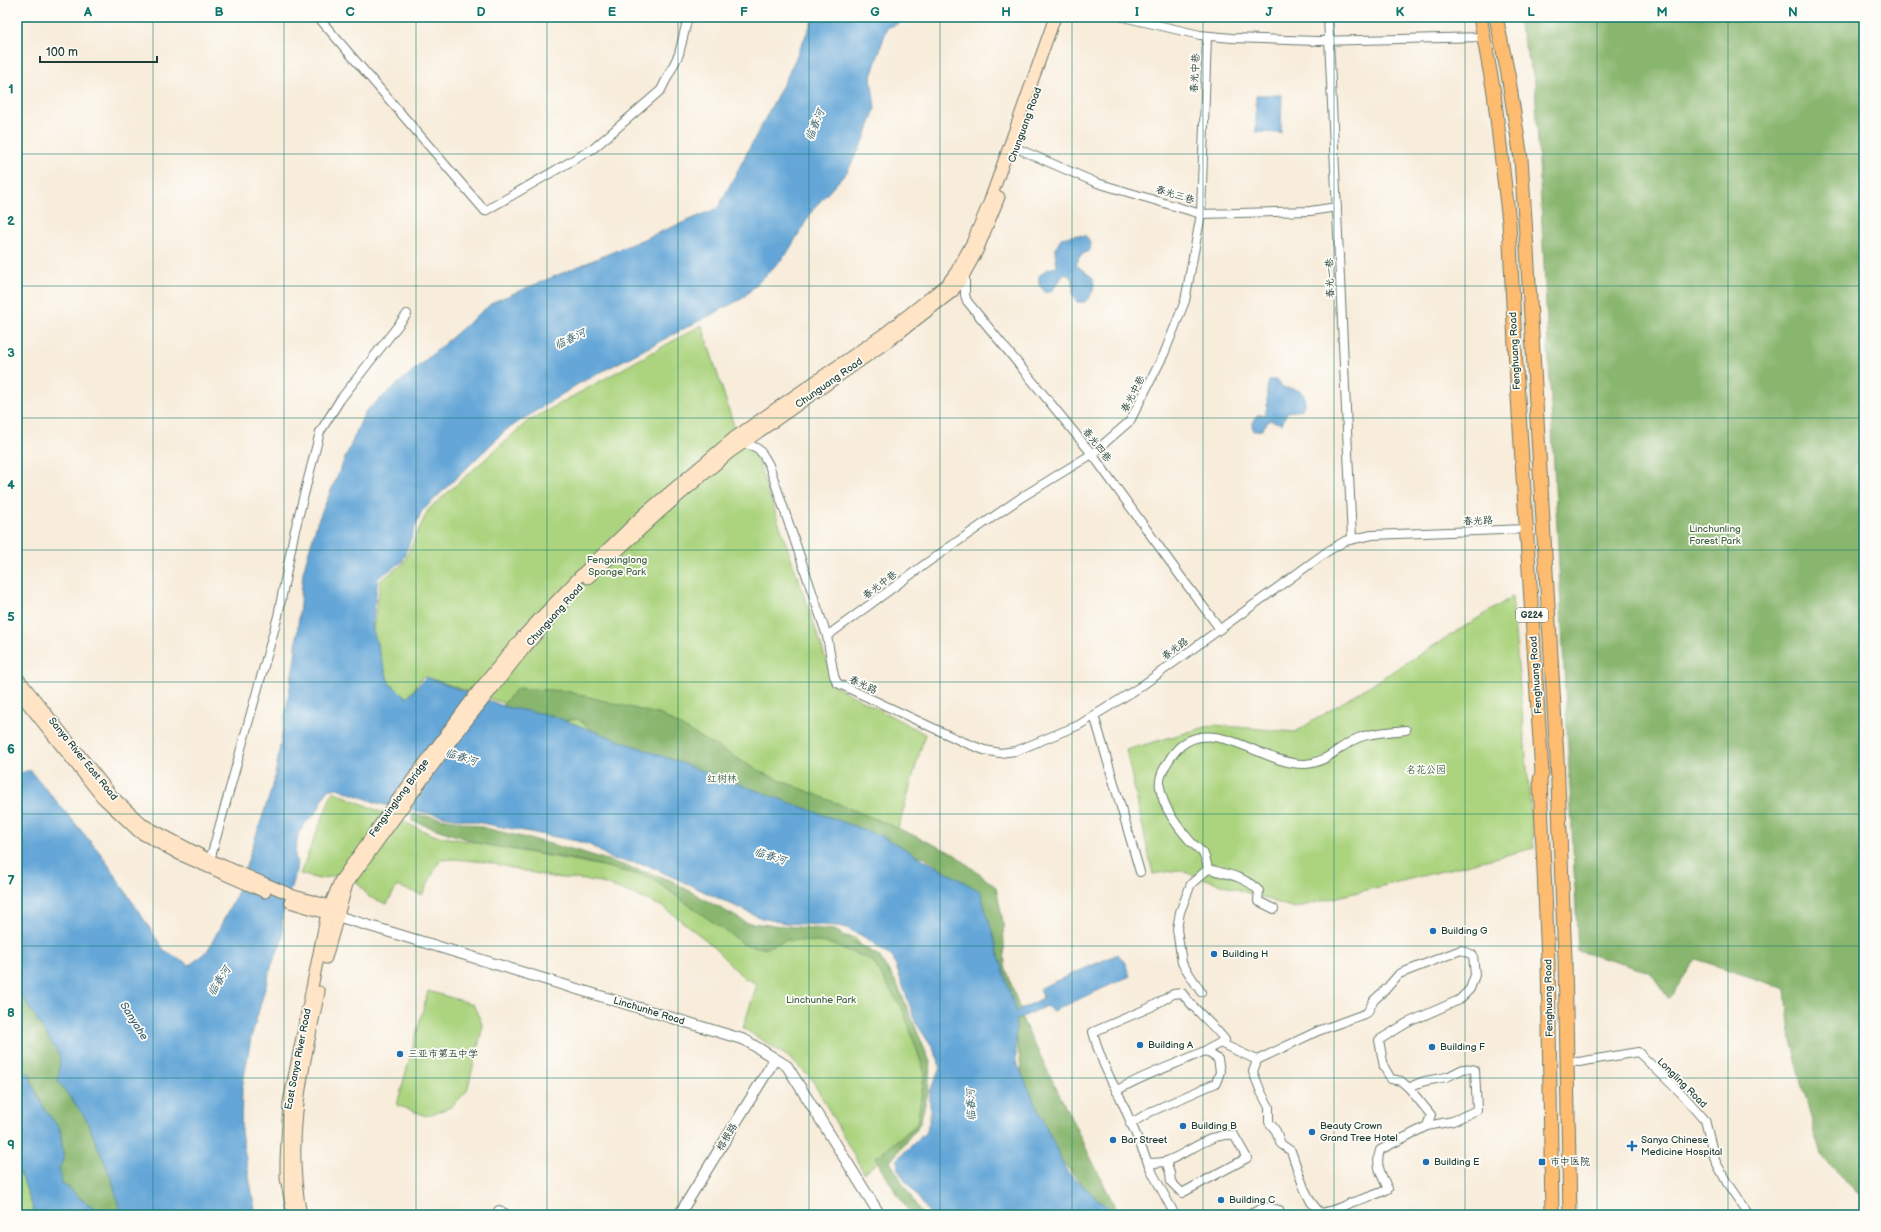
<svg xmlns="http://www.w3.org/2000/svg" width="1881" height="1232" viewBox="0 0 1881 1232" font-family="'Balsamiq Sans','LXGW WenKai TC',sans-serif">
<rect width="100%" height="100%" fill="#fdfcf7"/>
<filter id="ink" filterUnits="userSpaceOnUse"><feTurbulence type="fractalNoise" baseFrequency=".025" numOctaves="2"/><feDisplacementMap in="SourceGraphic" scale="8" xChannelSelector="R" yChannelSelector="G"/><feConvolveMatrix kernelMatrix="1 2 1 2 8 2 1 2 1" color-interpolation-filters="sRGB"/></filter>
<filter id="wash" filterUnits="userSpaceOnUse"><feTurbulence type="fractalNoise" baseFrequency=".012" numOctaves="4" result="noise"/><feDisplacementMap in="SourceGraphic" scale="16" xChannelSelector="R" yChannelSelector="G"/><feGaussianBlur stdDeviation="0.9" result="paint"/><feColorMatrix in="noise" values="0 0 0 0 0 0 0 0 0 0 0 0 0 0 0 0 0 1.4 0 .05"/><feComposite in="paint" operator="in"/></filter>
<g filter="url(#wash)">
<rect width="100%" height="100%" fill="#f8ecda"/>
<g fill="#acd47f" stroke="#66885a">
<path d="M 702,325 L 735,429 L 757,459 L 835,686 L 925,734 L 896,836 L 423,676 L 408,698 L 389,685 L 373,630 L 381,580 L 403,564 L 428,510 L 528,421 Z"/>
<path d="M 1512,597 L 1534,848 L 1294,908 L 1178,870 L 1153,874 L 1126,750 L 1213,725 L 1295,732 Z"/>
<path d="M 333,791 L 433,835 L 642,873 L 771,937 L 817,930 L 855,938 L 894,987 L 930,1072 L 925,1074 L 923,1082 L 917,1130 L 864,1173 L 811,1078 L 787,1056 L 743,1028 L 757,984 L 744,978 L 706,940 L 663,907 L 623,890 L 595,881 L 551,877 L 486,862 L 454,859 L 440,860 L 422,895 L 397,886 L 387,904 L 369,897 L 344,866 L 340,875 L 319,879 L 300,874 Z"/>
<path d="M 428,991 L 473,1004 L 483,1026 L 467,1091 L 451,1107 L 426,1116 L 397,1105 Z"/>
<path d="M 17,1109 L 48,1215 L 17,1215 Z"/>
</g>
<g fill="#89b66e" stroke="#547a51">
<path d="M 1517,17 L 1864,17 L 1864,1198 L 1821,1156 L 1790,1037 L 1786,989 L 1696,959 L 1669,999 L 1650,972 L 1578,951 L 1535,82 Z"/>
<path d="M 517,688 L 565,691 L 661,715 L 763,773 L 902,830 L 954,854 L 996,887 L 1003,922 L 1005,965 L 1024,1023 L 1119,1215 L 1107,1215 L 1105,1211 L 1057,1156 L 1025,1091 L 1016,1036 L 978,894 L 925,857 L 824,833 L 603,738 L 578,719 L 539,724 L 468,747 Z"/>
<path d="M 412,814 L 453,820 L 579,851 L 670,880 L 747,923 L 835,930 L 879,956 L 897,984 L 930,1062 L 928,1093 L 920,1123 L 890,1162 L 922,1215 L 911,1215 L 881,1169 L 876,1157 L 917,1124 L 925,1074 L 904,1012 L 872,960 L 828,943 L 787,940 L 766,948 L 745,945 L 651,878 L 583,861 L 481,844 L 412,821 Z"/>
<path d="M 17,972 L 94,1120 L 126,1215 L 89,1215 L 95,1210 L 94,1207 C 81,1202 74,1190 62,1183 L 59,1168 L 64,1161 L 60,1129 L 45,1110 L 32,1084 L 30,1073 L 17,1074 Z"/>
</g>
<g fill="#63a6d7" stroke="#417286">
<path d="M 814,17 L 903,17 L 904,21 L 887,28 L 871,77 L 875,108 L 864,140 L 847,172 L 814,208 L 786,255 L 743,298 L 578,384 L 506,430 L 421,512 L 402,562 L 378,578 L 372,628 L 389,683 L 407,698 L 426,677 L 506,707 L 550,715 L 884,837 L 980,891 L 1016,1012 L 1043,998 L 1040,988 L 1118,954 L 1125,963 L 1130,976 L 1053,1011 L 1046,1006 L 1016,1020 L 1016,1061 L 1067,1172 L 1107,1207 L 1110,1215 L 931,1215 L 898,1170 L 897,1159 L 925,1133 L 930,1120 L 930,1091 L 940,1068 L 938,1059 L 932,1047 L 916,1023 L 893,958 L 868,939 L 847,928 L 838,926 L 785,923 L 761,918 L 647,865 L 612,859 L 590,845 L 577,841 L 380,804 L 337,788 L 327,790 L 318,810 L 304,825 L 298,834 L 295,854 L 297,867 L 282,916 L 283,938 L 272,964 L 251,1038 L 242,1089 L 241,1132 L 256,1215 L 121,1215 L 112,1180 L 86,1119 L 58,1081 L 60,1057 L 17,988 L 17,774 L 30,770 L 101,854 L 164,950 L 190,965 L 208,950 L 236,896 L 274,782 L 295,657 L 303,572 L 317,523 L 365,412 L 493,302 L 718,208 L 788,75 Z"/>
<path d="M 1256,95 L 1282,95 L 1281,133 L 1256,132 Z"/>
<path d="M 1076,235 L 1086,236 L 1090,243 L 1090,250 L 1080,256 L 1076,265 L 1093,278 C 1095,289 1093,294 1085,302 L 1077,302 L 1073,296 L 1073,279 L 1065,273 L 1052,291 L 1046,293 L 1039,285 L 1039,276 L 1046,270 L 1057,266 L 1055,251 L 1061,238 Z"/>
<path d="M 1270,380 L 1278,380 L 1283,388 C 1298,387 1312,394 1301,410 L 1287,412 L 1282,424 L 1269,420 L 1262,430 L 1253,431 L 1252,424 L 1257,415 L 1264,415 C 1271,406 1263,391 1270,380 Z"/>
<path d="M 30,1073 L 32,1084 L 45,1110 L 60,1129 L 64,1161 L 59,1168 L 62,1183 C 73,1190 81,1202 94,1207 L 95,1210 L 89,1215 L 35,1215 L 23,1180 L 17,1168 L 17,1074 Z"/>
</g>
</g>
<g filter="url(#ink)">
<g fill="none" stroke-linecap="round" stroke-linejoin="round">
<defs>
<g id="minor">
<path d="M 318,17 L 485,211 L 594,148 L 661,90 L 679,54 L 688,17"/>
<path d="M 1123,17 L 1200,35 L 1232,38 L 1317,41 L 1484,37"/>
<path d="M 1328,17 L 1352,539"/>
<path d="M 1016,148 L 1097,183 L 1201,214 L 1310,211 L 1337,207"/>
<path d="M 965,274 L 965,295 L 967,301 L 1092,454 L 1181,577 L 1220,629"/>
<path d="M 741,444 C 759,445 761,451 769,465 L 827,636 L 834,676 L 837,683 L 961,741 L 984,750 L 1000,753 L 1016,751 L 1079,725 L 1140,687 L 1328,551 L 1345,541 L 1372,535 L 1527,529"/>
<path d="M 827,636 L 928,562 L 1022,497 L 1092,454 L 1130,421 L 1164,354 L 1185,301 L 1201,214 L 1207,36"/>
<path d="M 1094,715 L 1140,872"/>
<path d="M 210,860 L 278,616 L 294,534 L 320,432 L 340,400 L 407,314"/>
<path d="M 1208,869 C 1207,865 1206,858 1204,855 C 1201,850 1195,846 1191,842 C 1177,826 1163,808 1160,787 C 1158,776 1166,765 1171,757 C 1205,706 1262,766 1305,764 C 1327,763 1339,746 1358,738 C 1373,732 1391,732 1406,730"/>
<path d="M 1201,992 L 1182,963 L 1177,929 L 1180,912 L 1191,884 L 1208,869 C 1227,874 1246,877 1259,891 L 1258,901 L 1274,909"/>
<path d="M 1220,1043 L 1257,1060 L 1253,1072 L 1261,1092 L 1269,1107 L 1269,1122 L 1276,1131 L 1281,1144 L 1291,1151 L 1304,1188 L 1311,1202 L 1320,1213 L 1317,1215"/>
<path d="M 1257,1060 L 1318,1031 L 1367,1013 L 1374,1000 L 1386,989 L 1399,974 L 1461,950 L 1473,955 L 1475,975 L 1470,989 L 1459,1000 L 1407,1023 L 1379,1040 L 1384,1067 L 1391,1079 L 1401,1081 L 1409,1088 L 1431,1115 L 1427,1126 L 1380,1150 C 1375,1165 1381,1174 1388,1189 C 1377,1195 1365,1198 1353,1202 C 1339,1207 1336,1211 1320,1213"/>
<path d="M 1567,1061 L 1579,1062 L 1638,1052 L 1682,1094 L 1705,1120 L 1715,1160 L 1727,1183 L 1749,1215"/>
<path d="M 1409,1088 C 1423,1079 1430,1081 1446,1077 C 1457,1074 1462,1065 1475,1070 L 1477,1110 L 1453,1121 L 1427,1126"/>
<path d="M 1116,1091 C 1151,1070 1191,1061 1225,1040 C 1212,1023 1195,1011 1182,993 L 1173,994 L 1151,1007 L 1093,1032 C 1099,1056 1108,1076 1120,1097 L 1151,1170 L 1175,1215"/>
<path d="M 1130,1124 L 1150,1112 L 1216,1083 L 1220,1072 L 1218,1059 L 1207,1052"/>
<path d="M 1148,1163 C 1154,1163 1162,1163 1167,1161 C 1189,1153 1209,1133 1234,1135 L 1247,1158 L 1182,1193 L 1171,1182 L 1170,1173 L 1166,1162"/>
<path d="M 1248,1215 L 1265,1207 L 1279,1210 L 1280,1215"/>
</g>
<g id="tertiary">
<path d="M 337,916 L 745,1040 L 787,1066 L 880,1215"/>
<path d="M 499,1211 L 506,1215"/>
<path d="M 679,1215 L 775,1059"/>
</g>
<g id="secondary">
<path d="M 588,578 L 661,511 L 729,453 L 890,340 L 952,292 L 961,280 L 977,251 L 999,197"/>
<path d="M 17,677 L 113,797 L 142,824 L 210,860 L 294,896 L 330,906 L 334,911"/>
<path d="M 17,690 L 102,797 L 139,832 L 181,855 L 265,892"/>
<path d="M 290,902 L 333,915"/>
<path d="M 326,958 L 347,884 L 453,738 L 523,650 L 562,605"/>
<path d="M 293,1215 L 286,1178 L 286,1160 L 289,1102 L 327,913 L 340,881 L 398,799 L 478,691 L 523,636 L 583,573 L 644,514 L 735,437 L 885,333 L 947,284 L 956,272 L 972,243 L 989,203 L 1055,17"/>
<path d="M 301,1215 C 285,1137 303,1068 319,992"/>
</g>
<g id="trunk">
<path d="M 1480,17 L 1494,93 L 1509,222 L 1516,366 L 1542,773 L 1540,780 L 1548,960 L 1552,1215"/>
<path d="M 1496,17 L 1508,74 L 1521,159 L 1527,250 L 1557,758 L 1565,959 L 1570,1215"/>
</g>
</defs>
<use href="#minor" stroke="#6b7a6e" stroke-width="10"/>
<use href="#tertiary" stroke="#6b7a6e" stroke-width="12"/>
<use href="#secondary" stroke="#6b7a6e" stroke-width="13"/>
<use href="#trunk" stroke="#6b7a6e" stroke-width="15"/>
<use href="#minor" stroke="#fff" stroke-width="8"/>
<use href="#tertiary" stroke="#fff" stroke-width="10"/>
<use href="#secondary" stroke="#ffe4c6" stroke-width="11"/>
<use href="#trunk" stroke="#febc70" stroke-width="13"/>
</g>
</g>
<path fill="none" stroke="#0f766e" stroke-width="1" stroke-opacity="0.55" d="M 153,17 L 153,1215M 284,17 L 284,1215M 416,17 L 416,1215M 547,17 L 547,1215M 678,17 L 678,1215M 809,17 L 809,1215M 940,17 L 940,1215M 1072,17 L 1072,1215M 1203,17 L 1203,1215M 1334,17 L 1334,1215M 1465,17 L 1465,1215M 1597,17 L 1597,1215M 1728,17 L 1728,1215M 17,154 L 1864,154M 17,286 L 1864,286M 17,418 L 1864,418M 17,550 L 1864,550M 17,682 L 1864,682M 17,814 L 1864,814M 17,946 L 1864,946M 17,1078 L 1864,1078"/>
<g fill="#1f6fb2" stroke="#fdfcf7" stroke-width="1.5">
<circle cx="1433" cy="931" r="4"/>
<circle cx="1214" cy="954" r="4"/>
<circle cx="1140" cy="1045" r="4"/>
<circle cx="1432" cy="1047" r="4"/>
<circle cx="400" cy="1054" r="4"/>
<circle cx="1183" cy="1126" r="4"/>
<circle cx="1312" cy="1132" r="4"/>
<circle cx="1113" cy="1140" r="4"/>
<path d="M1630 1140h4v4h4v4h-4v4h-4v-4h-4v-4h4z"/>
<circle cx="1426" cy="1162" r="4"/>
<rect x="1538" y="1158" width="8" height="8" rx="2"/>
<circle cx="1221" cy="1200" r="4"/>
</g>
<g text-anchor="middle" dominant-baseline="central" stroke-width="3.5" stroke-linejoin="round" paint-order="stroke">
<rect fill="#fdfcf7" stroke="#62766e" stroke-width="1" x="1516" y="608" width="32" height="14" rx="3"/>
<g font-size="9" font-weight="bold" fill="#1f3d34">
<text x="1532" y="615">G224</text>
</g>
<g font-size="10" fill="#1f3d34" stroke="#fdfcf7">
<text transform="translate(1195 73) rotate(-87)">春光中巷</text>
<text transform="translate(1025 125) rotate(-70)">Chunguang Road</text>
<text transform="translate(1175 195) rotate(17)">春光三巷</text>
<text transform="translate(1330 278) rotate(-92)">春光一巷</text>
<text transform="translate(1515 351) rotate(-93)">Fenghuang Road</text>
<text transform="translate(829 383) rotate(-35)">Chunguang Road</text>
<text transform="translate(1133 394) rotate(-63)">春光中巷</text>
<text transform="translate(1097 445) rotate(52)">春光四巷</text>
<text transform="translate(1478 521) rotate(-2)">春光路</text>
<text transform="translate(880 585) rotate(-37)">春光中巷</text>
<text transform="translate(555 615) rotate(-48)">Chunguang Road</text>
<text transform="translate(1175 649) rotate(-36)">春光路</text>
<text transform="translate(1536 675) rotate(-94)">Fenghuang Road</text>
<text transform="translate(863 685) rotate(25)">春光路</text>
<text transform="translate(83 759) rotate(51)">Sanya River East Road</text>
<text transform="translate(399 798) rotate(-54)">Fengxinglong Bridge</text>
<text transform="translate(1549 998) rotate(-91)">Fenghuang Road</text>
<text transform="translate(649 1011) rotate(17)">Linchunhe Road</text>
<text transform="translate(298 1059) rotate(-79)">East Sanya River Road</text>
<text transform="translate(1682 1083) rotate(45)">Longling Road</text>
<text transform="translate(727 1137) rotate(-59)">榕根路</text>
</g>
<g font-size="10" fill="#426347" stroke="#fdfcf7">
<text x="1715" y="529">Linchunling<tspan x="1715" dy="12">Forest Park</tspan></text>
<text x="617" y="560">Fengxinglong<tspan x="617" dy="12">Sponge Park</tspan></text>
<text x="1426" y="770">名花公园</text>
<text x="722" y="779">红树林</text>
<text x="821" y="1000">Linchunhe Park</text>
</g>
<g font-size="10" fill="#1f3d34" stroke="#fdfcf7" text-anchor="start">
<text x="1441" y="931">Building G</text>
<text x="1222" y="954">Building H</text>
<text x="1148" y="1045">Building A</text>
<text x="1440" y="1047">Building F</text>
<text x="408" y="1054">三亚市第五中学</text>
<text x="1191" y="1126">Building B</text>
<text x="1320" y="1126">Beauty Crown<tspan x="1320" dy="12">Grand Tree Hotel</tspan></text>
<text x="1121" y="1140">Bar Street</text>
<text x="1641" y="1140">Sanya Chinese<tspan x="1641" dy="12">Medicine Hospital</tspan></text>
<text x="1434" y="1162">Building E</text>
<text x="1550" y="1162">市中医院</text>
<text x="1229" y="1200">Building C</text>
</g>
<g font-size="11" font-style="italic" fill="#37626d" stroke="#fdfcf7">
<text transform="translate(815 125) rotate(-67)">临春河</text>
<text transform="translate(570 339) rotate(-25)">临春河</text>
<text transform="translate(461 757) rotate(18)">临春河</text>
<text transform="translate(770 856) rotate(18)">临春河</text>
<text transform="translate(219 981) rotate(-58)">临春河</text>
<text transform="translate(134 1021) rotate(58)">Sanyahe</text>
<text transform="translate(971 1105) rotate(-92)">临春河</text>
</g>
</g>
<rect width="1881" height="1232" fill="none" stroke="#fdfcf7" stroke-width="44"/>
<path d="M40 56v6h117v-6" fill="none" stroke="#1f3d34" stroke-width="2"/>
<text x="46" y="56" font-size="12" fill="#1f3d34" stroke="#fdfcf7" stroke-width="3" paint-order="stroke">100 m</text>
<rect x="22" y="22" width="1837" height="1188" fill="none" stroke="#0f766e" stroke-width="1.5"/>
<g font-size="13" text-anchor="middle" font-weight="bold" fill="#0f766e">
<text x="88" y="16">A</text>
<text x="219" y="16">B</text>
<text x="350" y="16">C</text>
<text x="481" y="16">D</text>
<text x="612" y="16">E</text>
<text x="744" y="16">F</text>
<text x="875" y="16">G</text>
<text x="1006" y="16">H</text>
<text x="1137" y="16">I</text>
<text x="1269" y="16">J</text>
<text x="1400" y="16">K</text>
<text x="1531" y="16">L</text>
<text x="1662" y="16">M</text>
<text x="1793" y="16">N</text>
<text x="11" y="93">1</text>
<text x="11" y="225">2</text>
<text x="11" y="357">3</text>
<text x="11" y="489">4</text>
<text x="11" y="621">5</text>
<text x="11" y="753">6</text>
<text x="11" y="885">7</text>
<text x="11" y="1017">8</text>
<text x="11" y="1149">9</text>
</g>
</svg>
